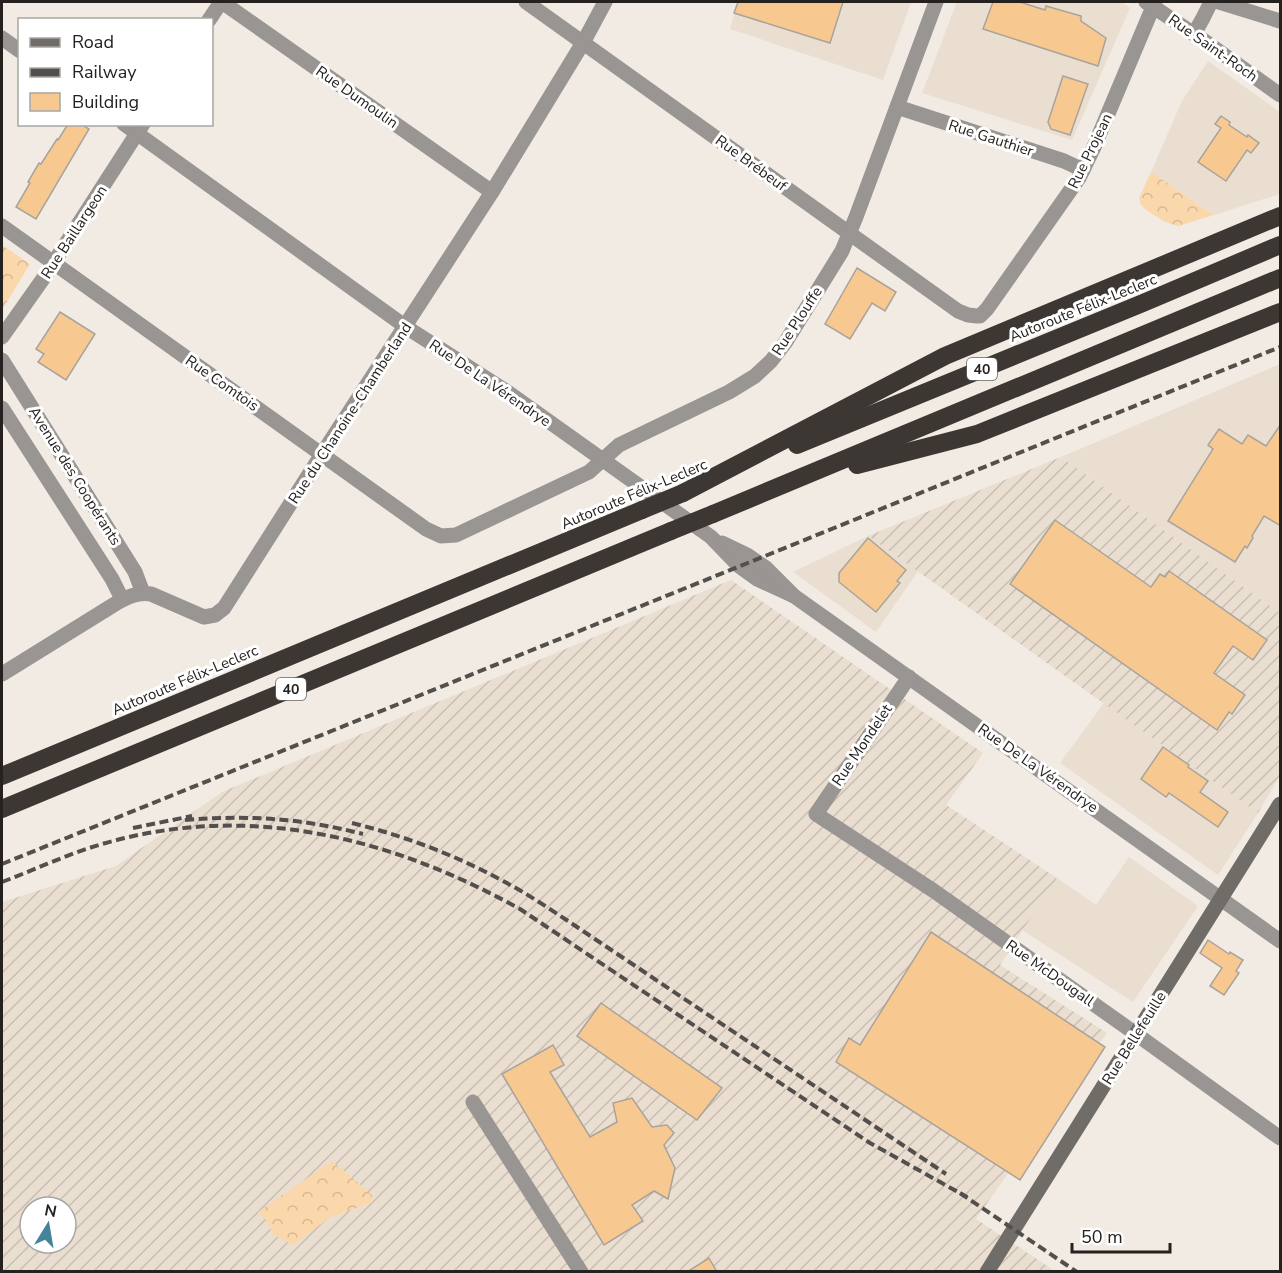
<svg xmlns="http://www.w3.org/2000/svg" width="1282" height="1273" viewBox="0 0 1282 1273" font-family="'Nunito Sans',sans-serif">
<defs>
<pattern id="industrial-furrows" width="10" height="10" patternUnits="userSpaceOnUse" patternTransform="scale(1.5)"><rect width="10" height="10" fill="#e9ded0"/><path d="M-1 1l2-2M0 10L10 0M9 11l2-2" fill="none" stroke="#c8beb2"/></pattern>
<pattern id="forest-crowns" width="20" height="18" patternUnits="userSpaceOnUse" patternTransform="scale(1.5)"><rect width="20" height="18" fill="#fbd7ac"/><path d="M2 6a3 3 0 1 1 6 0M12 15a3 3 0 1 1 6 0" fill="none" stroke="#d7b894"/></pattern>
</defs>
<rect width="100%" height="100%" fill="#f2ebe4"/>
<g fill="#e9ded0">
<path d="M 738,2 L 911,2 L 883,80 L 730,29 Z"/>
<path d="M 957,2 L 1121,2 L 1130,8 L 1072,140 L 922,93 Z"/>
<path d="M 1208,61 L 1280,112 L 1280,194 L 1214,215 L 1151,172 L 1182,101 Z"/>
<path d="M 1280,364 L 1280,613 L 1061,457 Z"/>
<path d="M 868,536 L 918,571 L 876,632 L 793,572 Z"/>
<path d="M 1104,703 L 1258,813 L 1218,875 L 1060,763 Z"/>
<path d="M 1129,857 L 1198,906 L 1133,1002 L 1022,930 L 1057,878 L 1096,905 Z"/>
</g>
<g fill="url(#industrial-furrows)" fill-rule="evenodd">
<path d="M 1061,457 L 1280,613 L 1280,776 L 1258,813 L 868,536 Z"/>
<path d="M 731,580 L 983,753 L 946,805 L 1057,878 L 1000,965 L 1107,1033 L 976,1219 L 1055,1271 L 2,1271 L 2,902 L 116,866 L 222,792 ZM 30,1207 L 66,1207 L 66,1243 L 30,1243 Z"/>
</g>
<g fill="url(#forest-crowns)">
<path d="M 1151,172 L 1214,215 L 1178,226 L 1165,222 L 1146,210 L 1141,205 L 1139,198 Z"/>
<path d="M 2,245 L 30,264 L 2,310 Z"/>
<path d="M 332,1161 L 372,1195 L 373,1202 L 329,1218 L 293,1245 L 273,1235 L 267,1221 L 258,1212 Z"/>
</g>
<g fill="#f7c991" stroke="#a9a39c" stroke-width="1.5">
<path d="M 738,2 L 843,2 L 830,43 L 734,13 Z"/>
<path d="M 993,2 L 1020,2 L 1045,10 L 1046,6 L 1081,16 L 1081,21 L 1106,38 L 1098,66 L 983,29 Z"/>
<path d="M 1063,76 L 1088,84 L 1070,135 L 1051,129 L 1048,122 Z"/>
<path d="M 1221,116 L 1230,122 L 1229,125 L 1247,137 L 1248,135 L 1259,143 L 1251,153 L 1247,150 L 1226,181 L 1198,162 L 1221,128 L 1215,124 Z"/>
<path d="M 68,124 L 81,124 L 89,129 L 36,219 L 16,207 L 30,183 L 28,182 L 39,163 L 41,164 L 57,139 L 58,140 Z"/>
<path d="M 857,268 L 896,292 L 885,311 L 872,303 L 850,339 L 825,324 Z"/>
<path d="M 60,312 L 95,334 L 66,380 L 38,362 L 44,354 L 36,349 Z"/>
<path d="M 1281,424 L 1281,526 L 1264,516 L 1252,536 L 1253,538 L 1247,548 L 1245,546 L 1235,562 L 1168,521 L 1213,449 L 1208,445 L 1219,429 L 1242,444 L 1248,435 L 1266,446 Z"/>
<path d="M 1055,520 L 1151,587 L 1160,574 L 1165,577 L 1169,571 L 1267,640 L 1253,660 L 1233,646 L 1214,673 L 1245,695 L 1232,714 L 1229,712 L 1217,730 L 1010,584 Z"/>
<path d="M 868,538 L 906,570 L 897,581 L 900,583 L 876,612 L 839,582 L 839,573 Z"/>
<path d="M 1163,747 L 1189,765 L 1188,767 L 1208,781 L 1200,792 L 1228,812 L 1218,827 L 1169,793 L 1166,797 L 1141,779 Z"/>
<path d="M 931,932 L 1105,1047 L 1020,1180 L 836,1062 L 849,1038 L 860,1045 Z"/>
<path d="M 1208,940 L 1229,954 L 1230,952 L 1243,960 L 1236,971 L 1239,973 L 1224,995 L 1210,986 L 1222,968 L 1200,953 Z"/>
<path d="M 601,1003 L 722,1088 L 697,1120 L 577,1036 Z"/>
<path d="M 553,1045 L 564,1065 L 550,1072 L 590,1137 L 617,1122 L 613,1103 L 632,1098 L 652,1127 L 667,1125 L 674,1133 L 664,1145 L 675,1168 L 668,1199 L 654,1191 L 632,1205 L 643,1221 L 604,1245 L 502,1074 Z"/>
<path d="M 709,1258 L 717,1272 L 687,1272 Z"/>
</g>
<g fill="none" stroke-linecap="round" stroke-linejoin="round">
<g stroke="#989592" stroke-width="15">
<path d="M 222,2 L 492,192"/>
<path d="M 526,2 L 958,311 L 968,315 L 977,316 L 980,316 L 987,309 L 1079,178 L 1094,147 L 1155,2"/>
<path d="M 209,20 L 221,2"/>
<path d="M 2,38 L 20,51"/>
<path d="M 897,107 L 1064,161 L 1083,170"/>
<path d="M 124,124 L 406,327 L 509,393 L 603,460 L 711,537 L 739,566 L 757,579 L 794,596"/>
<path d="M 2,226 L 426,529 L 441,536 L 456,535 L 589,472 L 619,445 L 729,392 L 755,376 L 771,361 L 785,343 L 842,251 L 856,217 L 936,2"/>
<path d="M 2,337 L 45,276 L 143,124"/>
<path d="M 2,360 L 135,572 L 143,593"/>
<path d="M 2,408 L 112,579 L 122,599"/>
<path d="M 722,543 L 747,555 L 766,568 L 794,596 L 1280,941"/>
<path d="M 2,674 L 115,604 C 127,597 137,592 151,594 L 204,617 L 215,615 L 224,608 L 322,454 L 492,192 L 584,41 L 605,2"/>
<path d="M 909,677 L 816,814 L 934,891 L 1136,1034 L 1280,1138"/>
<path d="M 473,1102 L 581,1272"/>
</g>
<g stroke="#989592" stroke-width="15">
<path d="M 1146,2 L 1206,42 L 1280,95"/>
<path d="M 1219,2 L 1280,21"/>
<path d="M 1194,34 L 1203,18 L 1211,2"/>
</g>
<path stroke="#706c68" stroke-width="15" d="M 987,1272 L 1280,804"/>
<g stroke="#3c3732" stroke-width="18">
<path d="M 797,445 L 1143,303 L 1280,245"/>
<path d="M 857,465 L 977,434 L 1280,312"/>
<path d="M 683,493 L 945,356 L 1280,216"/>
<path d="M 713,514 L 1280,278"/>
<path d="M 2,776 L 642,510"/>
<path d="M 2,809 L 671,531"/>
</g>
<g stroke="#534f4c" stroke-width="4" stroke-dasharray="9 4.5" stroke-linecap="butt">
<path d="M 185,820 C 250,815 300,818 363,834"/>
<path d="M 352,823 C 405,836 455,855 503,881 C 528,894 553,911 577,927 L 946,1174"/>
<path d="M 133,828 L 192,816"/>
<path d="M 2,864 L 770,554 L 1280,347"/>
<path d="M 2,882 C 39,868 74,851 113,841 C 255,803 394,839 520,909 L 870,1143 L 967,1197"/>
<path d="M 960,1193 L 1077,1272"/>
</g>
<g stroke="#3c3732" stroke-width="18">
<path d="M 642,510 L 683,493"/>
<path d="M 671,531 L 713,514"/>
</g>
</g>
<g text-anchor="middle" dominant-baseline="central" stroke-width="6" stroke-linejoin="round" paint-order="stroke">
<g fill="#fff" stroke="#666462" stroke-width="1.5">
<rect x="967" y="358" width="30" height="22" rx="4.5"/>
<rect x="276" y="678" width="30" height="22" rx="4.5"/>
</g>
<g font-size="14" font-weight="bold" fill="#24211f">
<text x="982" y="369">40</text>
<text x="291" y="689">40</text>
</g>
<g font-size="15" fill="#24211f" stroke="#fff">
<text transform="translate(1213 48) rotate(35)">Rue Saint-Roch</text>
<text transform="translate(357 97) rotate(35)">Rue Dumoulin</text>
<text transform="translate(991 138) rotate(18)">Rue Gauthier</text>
<text transform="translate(1090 151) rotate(-64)">Rue Projean</text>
<text transform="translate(751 163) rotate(36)">Rue Brébeuf</text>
<text transform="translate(74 232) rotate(-57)">Rue Baillargeon</text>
<text transform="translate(1083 308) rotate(-22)">Autoroute Félix-Leclerc</text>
<text transform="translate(797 321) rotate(-57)">Rue Plouffe</text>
<text transform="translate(222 383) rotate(35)">Rue Comtois</text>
<text transform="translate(490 383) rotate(34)">Rue De La Vérendrye</text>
<text transform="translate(350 413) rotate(-57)">Rue du Chanoine-Chamberland</text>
<text transform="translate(75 476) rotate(58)">Avenue des Coopérants</text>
<text transform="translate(634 494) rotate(-23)">Autoroute Félix-Leclerc</text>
<text transform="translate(185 680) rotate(-23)">Autoroute Félix-Leclerc</text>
<text transform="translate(862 745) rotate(-56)">Rue Mondelet</text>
<text transform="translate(1038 768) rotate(35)">Rue De La Vérendrye</text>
<text transform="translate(1050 973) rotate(35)">Rue McDougall</text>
<text transform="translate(1134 1038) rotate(-58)">Rue Bellefeuille</text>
</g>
</g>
<rect width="1282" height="1273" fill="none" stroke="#24211f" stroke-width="6"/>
<rect x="18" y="18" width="195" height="108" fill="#ffffff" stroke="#a7a6a5" stroke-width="1.5"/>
<rect x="30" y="38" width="30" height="9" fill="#706c68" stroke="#a7a6a5" stroke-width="1.5"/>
<text x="72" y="48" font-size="18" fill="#24211f">Road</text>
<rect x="30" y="68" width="30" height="9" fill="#534f4c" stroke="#a7a6a5" stroke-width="1.5"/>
<text x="72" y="78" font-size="18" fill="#24211f">Railway</text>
<rect x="30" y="93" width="30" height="18" fill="#f7c991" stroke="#a7a6a5" stroke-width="1.5"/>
<text x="72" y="108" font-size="18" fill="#24211f">Building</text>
<g transform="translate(48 1225) rotate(11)"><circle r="28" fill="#ffffff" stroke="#a7a6a5" stroke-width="1.5"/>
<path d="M0-4.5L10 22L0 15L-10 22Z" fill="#448398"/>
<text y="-9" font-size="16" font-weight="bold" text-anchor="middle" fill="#24211f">N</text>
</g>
<path d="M1072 1243v9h98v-9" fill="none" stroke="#24211f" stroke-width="3"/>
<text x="1081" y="1243" font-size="18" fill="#24211f" stroke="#ffffff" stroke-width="4.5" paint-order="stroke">50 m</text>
</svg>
